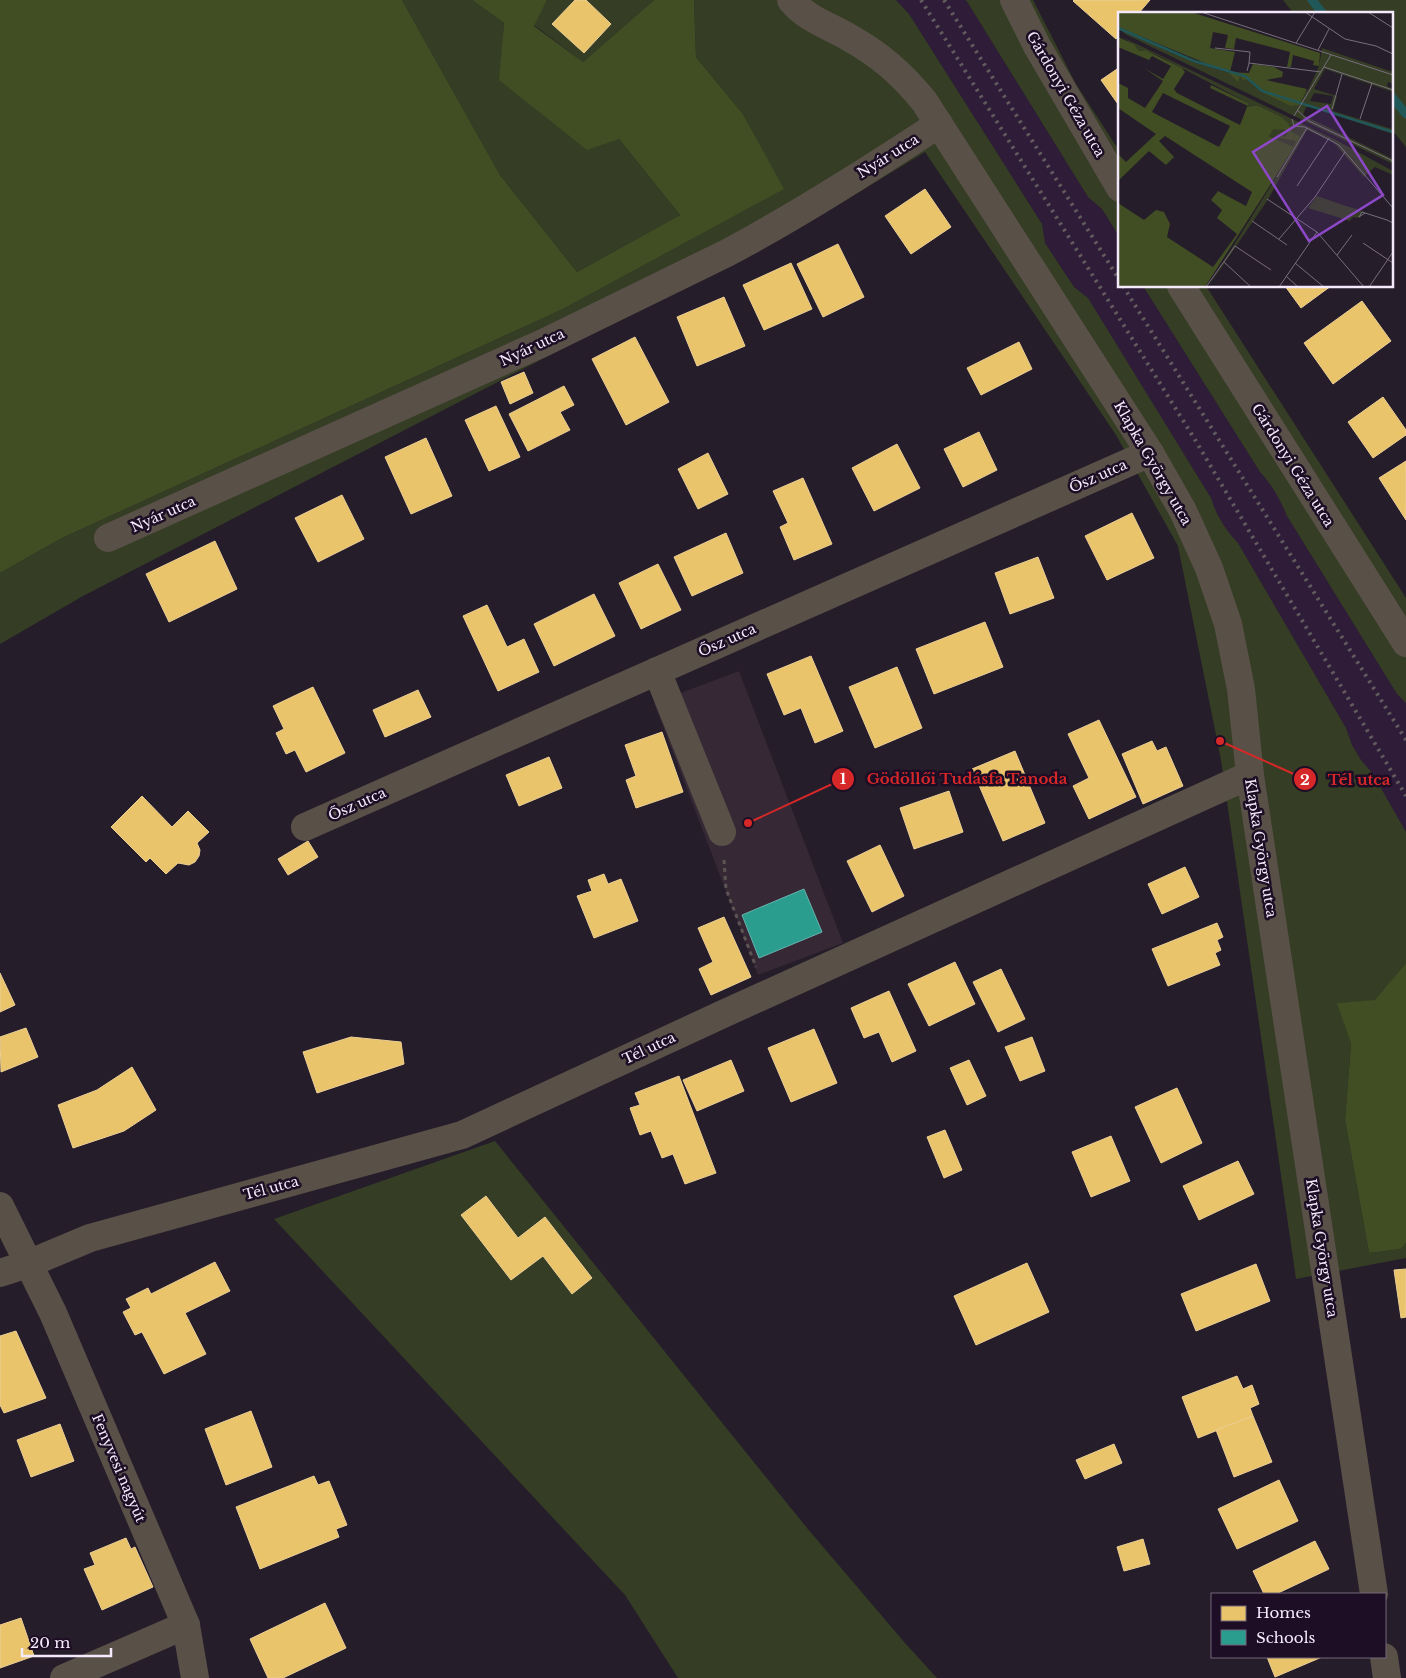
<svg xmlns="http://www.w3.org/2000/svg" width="1406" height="1678" viewBox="0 0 1406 1678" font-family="'Libre Baskerville',serif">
<rect width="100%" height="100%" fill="#251d2a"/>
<path fill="#2e1c39" d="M 896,0 L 966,0 L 1088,197 L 1102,209 L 1120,238 L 1120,286 L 1143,286 L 1260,472 L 1271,484 L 1280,499 L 1287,516 L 1397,694 L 1406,703 L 1406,832 L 1373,774 L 1361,760 L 1352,745 L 1346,728 L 1238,543 L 1226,531 L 1216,515 L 1211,498 L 1088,299 L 1074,287 L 1045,243 L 1042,224 L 909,14 Z"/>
<path fill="#362834" d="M 739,671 L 843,943 L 758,975 L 654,703 Z"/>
<g fill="#353d25">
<path d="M 402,0 L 472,0 L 504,23 L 500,80 L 619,139 L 680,215 L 577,272 L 500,175 Z"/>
<path d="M 547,0 L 654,0 L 583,62 L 534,25 Z"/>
<path d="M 694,0 L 896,0 L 909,14 L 1042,224 L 1045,243 L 1074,287 L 1088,298 L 1211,498 C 1217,517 1225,529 1238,543 L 1346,728 L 1352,745 L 1361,760 L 1373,774 L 1406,832 L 1406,963 L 1375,1001 L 1338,1003 L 1351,1044 L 1345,1120 L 1369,1253 L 1401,1249 L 1406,1243 L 1406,1258 L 1296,1279 L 1221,760 L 1178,546 L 1116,435 L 925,152 L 818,217 L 83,596 L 0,644 L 0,573 L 62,538 L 563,309 L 783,189 L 743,114 L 696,57 Z"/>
<path d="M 966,0 L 1033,0 L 1076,84 L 1120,152 L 1120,238 L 1102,209 L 1088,197 Z"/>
<path d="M 1283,0 L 1406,0 L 1406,147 L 1392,130 L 1392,14 L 1294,14 Z"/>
<path d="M 1143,286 L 1206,286 L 1406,598 L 1406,703 L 1397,694 L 1287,516 C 1280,499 1272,485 1260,472 Z"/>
<path d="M 495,1141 L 807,1528 L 905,1643 L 937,1678 L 678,1678 L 625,1595 L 274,1219 Z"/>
</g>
<g fill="#414d23">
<path d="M 0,0 L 402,0 L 500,175 L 577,272 L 680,215 L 619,139 L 587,150 L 499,80 L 504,23 L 472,0 L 547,0 L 534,26 L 583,62 L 654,0 L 694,0 L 696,57 L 743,114 L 784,189 L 563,309 L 62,538 L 0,573 Z"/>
<path d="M 1406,963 L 1406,1243 L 1401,1249 L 1369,1253 L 1345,1120 L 1351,1044 L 1337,1003 L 1375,1000 Z"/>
</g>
<g fill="#e9c46a" stroke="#eccf96">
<path d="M 575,0 L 586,0 L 611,24 L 584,53 L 552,24 Z"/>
<path d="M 1074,0 L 1150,0 L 1138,14 L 1120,14 L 1120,34 L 1116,39 L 1073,1 Z"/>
<path d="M 1120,67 L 1120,107 L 1101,80 Z"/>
<path d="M 925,189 L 951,227 L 911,254 L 885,216 Z"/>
<path d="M 838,244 L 864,297 L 823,317 L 797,264 Z"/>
<path d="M 791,263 L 812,309 L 764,330 L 743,285 Z"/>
<path d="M 1285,286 L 1331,286 L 1301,308 Z"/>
<path d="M 724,297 L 745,346 L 697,366 L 677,317 Z"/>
<path d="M 1362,301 L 1391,341 L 1333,384 L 1304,343 Z"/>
<path d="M 635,337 L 669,402 L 626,425 L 592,359 Z"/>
<path d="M 1019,342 L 1032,369 L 981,395 L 967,368 Z"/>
<path d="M 524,372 L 533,393 L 510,404 L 501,382 Z"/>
<path d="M 564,386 L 574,405 L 560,412 L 570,430 L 528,451 L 509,414 Z"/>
<path d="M 1383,397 L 1406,430 L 1406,435 L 1373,458 L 1348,422 Z"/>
<path d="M 496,406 L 520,457 L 489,471 L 465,420 Z"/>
<path d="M 979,432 L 997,470 L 963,487 L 944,449 Z"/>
<path d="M 426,438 L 452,496 L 411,514 L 385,457 Z"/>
<path d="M 897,444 L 920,488 L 874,511 L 852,468 Z"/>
<path d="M 708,453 L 728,494 L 698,509 L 678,469 Z"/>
<path d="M 1406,461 L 1406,520 L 1379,478 Z"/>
<path d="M 803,478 L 832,544 L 794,560 L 780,527 L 788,523 L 773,491 Z"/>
<path d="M 342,495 L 364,539 L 318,562 L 295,518 Z"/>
<path d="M 1132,513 L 1154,558 L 1107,580 L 1085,536 Z"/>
<path d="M 726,533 L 743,573 L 692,596 L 674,557 Z"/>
<path d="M 215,541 L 237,589 L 169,622 L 146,574 Z"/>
<path d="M 1038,557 L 1054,598 L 1010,614 L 995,573 Z"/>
<path d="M 658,564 L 681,610 L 641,629 L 619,583 Z"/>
<path d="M 594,594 L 615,636 L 554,666 L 534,624 Z"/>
<path d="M 487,605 L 507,647 L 524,639 L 539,672 L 498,691 L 463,616 Z"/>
<path d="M 985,622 L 1003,667 L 934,694 L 916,649 Z"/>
<path d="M 811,656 L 843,731 L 815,743 L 801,708 L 784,715 L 767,674 Z"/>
<path d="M 897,667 L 922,728 L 875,748 L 849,687 Z"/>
<path d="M 313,687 L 345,753 L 306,772 L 295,750 L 286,754 L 276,733 L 284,729 L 273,706 Z"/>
<path d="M 418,690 L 431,717 L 385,737 L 373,710 Z"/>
<path d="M 1099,720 L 1136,797 L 1089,819 L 1073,786 L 1089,778 L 1068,734 Z"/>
<path d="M 662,732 L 683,792 L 636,808 L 626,780 L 636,776 L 625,745 Z"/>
<path d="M 1152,741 L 1157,751 L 1166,747 L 1183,786 L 1143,804 L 1122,754 Z"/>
<path d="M 1015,751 L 1045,823 L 1003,841 L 972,769 Z"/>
<path d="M 549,757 L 562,788 L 519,806 L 506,775 Z"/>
<path d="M 949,791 L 963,832 L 914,849 L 900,808 Z"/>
<path d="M 142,796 L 172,827 L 188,811 L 209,832 L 197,843 L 200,850 L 199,856 L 195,862 L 189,865 L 178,863 L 166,874 L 150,858 L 146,862 L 111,827 Z"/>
<path d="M 308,841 L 318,857 L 288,875 L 278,859 Z"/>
<path d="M 880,845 L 904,896 L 872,912 L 847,861 Z"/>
<path d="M 1185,867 L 1199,897 L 1162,914 L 1148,884 Z"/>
<path d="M 604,874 L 608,884 L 621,879 L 638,921 L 594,938 L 577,896 L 592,891 L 588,880 Z"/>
<path d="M 724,917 L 751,977 L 711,995 L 699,969 L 713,962 L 698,928 Z"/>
<path d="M 1217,923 L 1223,937 L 1217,940 L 1221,950 L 1215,953 L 1220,965 L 1168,986 L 1152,949 Z"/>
<path d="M 955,962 L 975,1004 L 929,1026 L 908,984 Z"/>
<path d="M 1001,969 L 1025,1019 L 998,1032 L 973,982 Z"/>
<path d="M 0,973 L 15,1005 L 0,1012 Z"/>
<path d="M 889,991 L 916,1051 L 892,1062 L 879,1032 L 864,1038 L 851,1008 Z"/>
<path d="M 26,1028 L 38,1057 L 1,1072 L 0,1037 Z"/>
<path d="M 814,1029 L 837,1083 L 791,1102 L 768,1048 Z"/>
<path d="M 351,1037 L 401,1042 L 404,1064 L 317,1093 L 303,1052 Z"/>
<path d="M 1032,1037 L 1045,1071 L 1020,1081 L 1005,1047 Z"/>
<path d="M 731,1060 L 744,1091 L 697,1111 L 683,1080 Z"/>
<path d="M 969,1060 L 986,1096 L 967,1105 L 950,1068 Z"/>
<path d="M 132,1067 L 156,1110 L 124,1131 L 73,1148 L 58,1105 L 97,1090 Z"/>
<path d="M 679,1076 L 716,1173 L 685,1184 L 673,1154 L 662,1158 L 651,1131 L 640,1135 L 630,1108 L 640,1105 L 635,1093 Z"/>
<path d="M 1177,1088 L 1202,1143 L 1161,1163 L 1135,1107 Z"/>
<path d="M 945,1130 L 962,1170 L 944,1178 L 927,1137 Z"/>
<path d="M 1111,1136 L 1130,1181 L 1091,1197 L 1072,1152 Z"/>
<path d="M 1238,1161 L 1254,1194 L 1199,1220 L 1183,1186 Z"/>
<path d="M 486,1196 L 518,1238 L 545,1217 L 592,1278 L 572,1294 L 543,1256 L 511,1280 L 461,1215 Z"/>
<path d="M 215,1262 L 230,1291 L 185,1313 L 206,1354 L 164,1374 L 142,1332 L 135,1335 L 123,1312 L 131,1308 L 126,1299 L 148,1288 L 151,1294 Z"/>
<path d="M 1027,1263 L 1049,1312 L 976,1345 L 954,1296 Z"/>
<path d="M 1256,1264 L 1270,1301 L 1196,1331 L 1181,1294 Z"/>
<path d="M 1406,1269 L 1406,1317 L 1401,1318 L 1394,1270 Z"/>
<path d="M 16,1331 L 46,1398 L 4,1413 L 0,1405 L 0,1336 Z"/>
<path d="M 1237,1376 L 1243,1389 L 1252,1385 L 1259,1404 L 1250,1408 L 1253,1416 L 1198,1438 L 1182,1397 Z"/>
<path d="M 251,1411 L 272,1467 L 226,1485 L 205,1429 Z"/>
<path d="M 1253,1416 L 1272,1462 L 1234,1477 L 1216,1430 Z"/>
<path d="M 60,1424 L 74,1461 L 31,1477 L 17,1440 Z"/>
<path d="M 1114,1444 L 1122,1463 L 1085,1479 L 1076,1460 Z"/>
<path d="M 314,1476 L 318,1485 L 329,1481 L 347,1525 L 336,1529 L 339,1537 L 260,1569 L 236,1507 Z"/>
<path d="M 1279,1480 L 1298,1521 L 1237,1549 L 1218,1509 Z"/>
<path d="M 126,1538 L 131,1549 L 135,1547 L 153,1587 L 102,1610 L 84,1569 L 95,1565 L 90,1553 Z"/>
<path d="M 1143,1539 L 1150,1564 L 1124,1571 L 1117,1547 Z"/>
<path d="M 1315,1541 L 1329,1569 L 1276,1594 L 1264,1594 L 1253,1571 Z"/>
<path d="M 325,1603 L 346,1648 L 283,1678 L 268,1678 L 250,1639 Z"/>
<path d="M 21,1618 L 34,1656 L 0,1668 L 0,1625 Z"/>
<path d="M 1267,1657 L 1322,1657 L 1275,1677 Z"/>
</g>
<path fill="#2a9d8f" stroke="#67b4af" d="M 804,889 L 822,932 L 759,958 L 742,915 Z"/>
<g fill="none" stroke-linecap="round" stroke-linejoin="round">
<g stroke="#205758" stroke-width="9">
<path d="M 1312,0 L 1323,14"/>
<path d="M 1392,97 L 1406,114"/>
</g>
<path stroke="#5c5554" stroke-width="3" stroke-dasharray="4 4" stroke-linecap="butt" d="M 724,860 L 726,889 L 756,967"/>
<g stroke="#595048" stroke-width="28">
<path d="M 791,0 C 806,19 830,26 850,38 C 880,55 901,73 924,101 L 1150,453 L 1183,511 L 1209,568 L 1228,624 L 1241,689 L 1250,775 L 1374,1594"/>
<path d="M 1014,0 L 1037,46 L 1120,188"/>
<path d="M 1181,286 L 1406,643"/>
<path d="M 108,538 L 543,343 L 727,253 C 800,214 870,169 939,124"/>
<path d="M 657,671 L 722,832"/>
<path d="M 305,827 L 1150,453"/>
<path d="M 0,1206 L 53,1313 L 186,1625 L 195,1678"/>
<path d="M 0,1273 L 28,1264 L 90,1238 L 462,1135 L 723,1014 L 1250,775"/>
<path d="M 1384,1657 L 1387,1678"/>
<path d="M 64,1678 L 186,1625"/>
</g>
<g stroke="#625b5d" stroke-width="4" stroke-dasharray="2.5 5" stroke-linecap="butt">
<path d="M 921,0 L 1194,438 L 1406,796"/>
<path d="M 944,0 L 1120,281"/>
<path d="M 1123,286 L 1406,740"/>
</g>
</g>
<g text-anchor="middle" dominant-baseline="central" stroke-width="5" stroke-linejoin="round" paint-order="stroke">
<g font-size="14" fill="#f4eafb" stroke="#1d0e25">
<text transform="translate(1066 94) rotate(60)">Gárdonyi Géza utca</text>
<text transform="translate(888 156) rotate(-32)">Nyár utca</text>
<text transform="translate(532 347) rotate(-25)">Nyár utca</text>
<text transform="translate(1153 463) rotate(60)">Klapka György utca</text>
<text transform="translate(1293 465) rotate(58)">Gárdonyi Géza utca</text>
<text transform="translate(1098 476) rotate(-24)">Ősz utca</text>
<text transform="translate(163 514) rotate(-24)">Nyár utca</text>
<text transform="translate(727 640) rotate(-24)">Ősz utca</text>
<text transform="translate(357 804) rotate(-24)">Ősz utca</text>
<text transform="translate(1261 848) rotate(81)">Klapka György utca</text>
<text transform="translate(649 1048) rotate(-25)">Tél utca</text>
<text transform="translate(271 1188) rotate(-15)">Tél utca</text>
<text transform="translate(1322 1248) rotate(81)">Klapka György utca</text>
<text transform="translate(119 1468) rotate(67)">Fenyvesi nagyút</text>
</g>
</g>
<g transform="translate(1118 12)">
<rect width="275" height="275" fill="#251d2a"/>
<path d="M 0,15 L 86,53 L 131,67 L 147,82 L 172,94 L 190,78 L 201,54 L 204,36 L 275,60 L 275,72 L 270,70 L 269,74 L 275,77 L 275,80 L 207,57 L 196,77 L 219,84 L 215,99 L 274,117 L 275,122 L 193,95 L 188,95 L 185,103 L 275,147 L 275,152 L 7,22 ZM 196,81 L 215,84 L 213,92 L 192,89 ZM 0,23 L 216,127 L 275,159 L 275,163 L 257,155 L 246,165 L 215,130 L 189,118 L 149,189 L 90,275 L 183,125 L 174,121 L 162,104 L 139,93 L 129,95 L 130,91 L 41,44 L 26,38 L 21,39 L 16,32 ZM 156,117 L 170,117 L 168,125 L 160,125 L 178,129 L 175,136 L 151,124 ZM 199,184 L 228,194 L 245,199 L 241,206 L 235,205 L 232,209 L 190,196 Z" fill="#353d25" fill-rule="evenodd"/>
<path d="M 0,0 L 73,0 L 202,41 L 201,54 L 195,53 L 196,49 L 175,43 L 173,55 L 169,55 L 172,40 L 118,26 L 116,37 L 107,36 L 110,23 L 95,20 L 92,36 L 117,40 L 112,60 L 131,61 L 135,52 L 156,55 L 165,60 L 164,65 L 148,68 L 189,77 L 181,93 L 172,94 L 147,82 L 131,67 L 125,68 L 122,64 L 120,70 L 111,61 L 0,15 ZM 0,25 L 16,32 L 21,39 L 27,38 L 64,56 L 67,60 L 56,77 L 59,81 L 122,113 L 129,95 L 139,93 L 162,104 L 170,111 L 174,120 L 183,125 L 87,275 L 0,275 L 0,191 L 26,208 L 38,198 L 46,200 L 52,212 L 49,225 L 95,255 L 119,222 L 99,206 L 104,198 L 93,188 L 100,179 L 128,194 L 134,180 L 47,124 L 41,129 L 56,145 L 48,153 L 31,139 L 0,169 L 0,142 L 8,150 L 38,122 L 0,96 L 0,71 L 10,76 L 10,86 L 27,96 L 45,69 L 26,56 L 45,67 L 53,54 L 34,44 L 31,48 L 0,35 ZM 45,81 L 112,114 L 101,135 L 34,100 ZM 156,117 L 170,118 L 168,124 L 157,125 L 178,129 L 175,135 L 151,124 ZM 93,73 L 130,91 L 130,94 L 92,76 Z" fill="#414d23" fill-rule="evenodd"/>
<path fill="none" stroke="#205758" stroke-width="2.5" d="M 0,16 L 76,49 L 127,64 L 144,79 L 275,120"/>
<path fill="none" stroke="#786f7e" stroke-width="1" d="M 83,0 L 275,63M 187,0 L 227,27 L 258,34 L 275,42M 250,0 L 275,16M 178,31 L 197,0M 97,36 L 132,40 L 131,51M 200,38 L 211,17M 206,55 L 275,78M 129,59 L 131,51 L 203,60M 214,97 L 224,62M 179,98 L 191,109 L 275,149M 176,104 L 213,43M 174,107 L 176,114 L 187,115 L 221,133 L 275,196M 242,107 L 254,71M 159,165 L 189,116M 179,174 L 211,126M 149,187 L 199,220 L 246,275M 247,201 L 241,205 L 244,200 L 269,208 L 275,211M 134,209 L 169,233M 161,227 L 197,185 L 227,140M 245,231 L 275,251M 219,243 L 234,223M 106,250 L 133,275M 177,251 L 206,275M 168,264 L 180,275M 88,275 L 117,234 L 153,258M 161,275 L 199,220M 251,275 L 275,240"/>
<path fill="#8d48c8" fill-opacity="0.15" stroke="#8d48c8" stroke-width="2.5" d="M 209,94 L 265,183 L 191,229 L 135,140 Z"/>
<rect width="275" height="275" fill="none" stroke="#f4eafb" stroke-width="2.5"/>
</g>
<path fill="none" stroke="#d62828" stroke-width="2" d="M748 823L843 779M1220 741L1305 779"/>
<g fill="#d62828" stroke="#1d0e25" stroke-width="2">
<circle cx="748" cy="823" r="5"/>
<circle cx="1220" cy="741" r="5"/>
<circle cx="843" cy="779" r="12"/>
<circle cx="1305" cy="779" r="12"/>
</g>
<g font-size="15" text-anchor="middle" font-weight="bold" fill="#fff">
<text x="843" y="784">1</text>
<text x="1305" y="785">2</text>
</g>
<g font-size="15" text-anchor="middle" font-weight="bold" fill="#d62828" stroke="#1d0e25" stroke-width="5" stroke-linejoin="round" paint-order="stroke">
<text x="967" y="784">Gödöllői Tudásfa Tanoda</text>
<text x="1359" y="785">Tél utca</text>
</g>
<rect x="1211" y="1593" width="175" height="65" fill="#1d0e25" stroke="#73667b"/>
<rect x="1221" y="1606" width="25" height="15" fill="#e9c46a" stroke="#73667b"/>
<text x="1256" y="1618" font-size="15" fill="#f4eafb">Homes</text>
<rect x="1221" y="1630" width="25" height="15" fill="#2a9d8f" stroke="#73667b"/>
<text x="1256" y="1643" font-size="15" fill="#f4eafb">Schools</text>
<path d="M22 1648v8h89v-8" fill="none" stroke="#f4eafb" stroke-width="2.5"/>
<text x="30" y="1648" font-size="15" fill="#f4eafb" stroke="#1d0e25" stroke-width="4" paint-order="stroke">20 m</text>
</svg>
